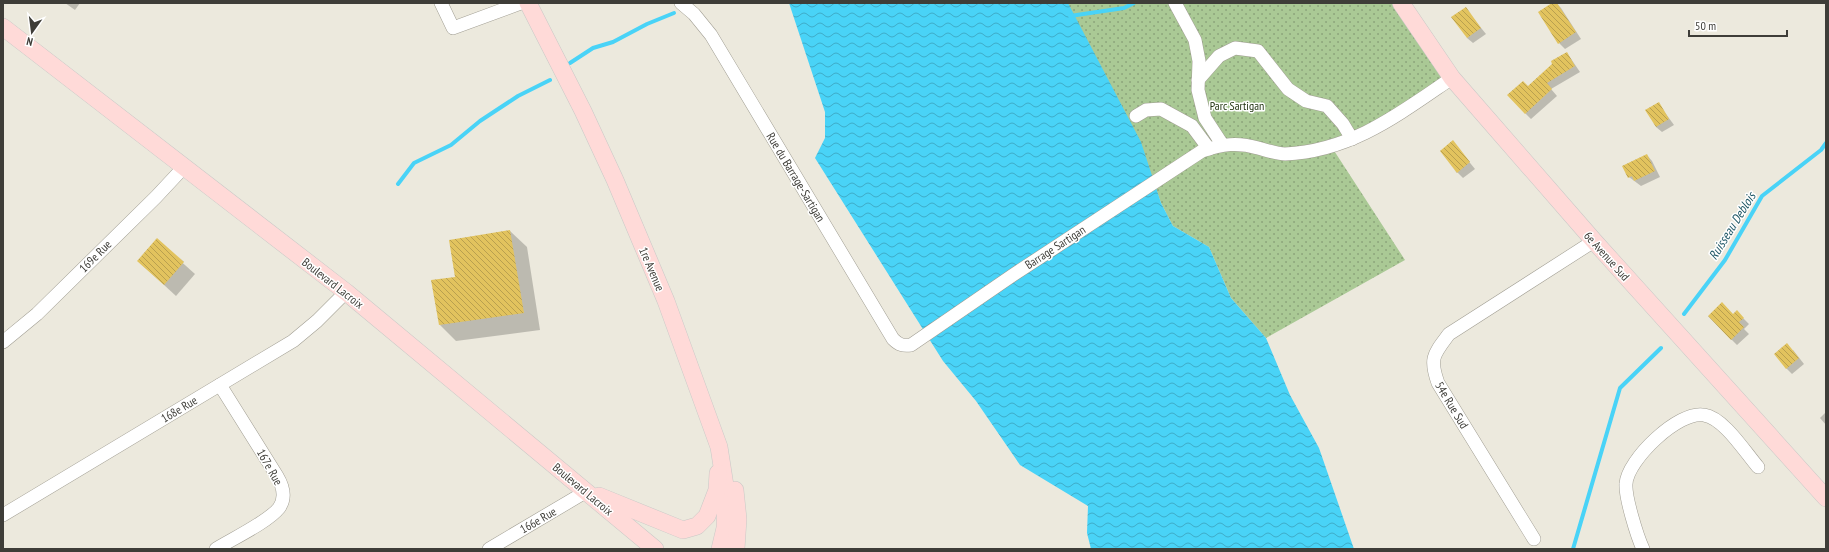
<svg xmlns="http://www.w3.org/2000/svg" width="1829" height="552" viewBox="0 0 1829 552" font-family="'PT Sans Narrow',sans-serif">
<defs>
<pattern id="park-dots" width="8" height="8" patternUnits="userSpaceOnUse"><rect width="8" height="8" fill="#aac995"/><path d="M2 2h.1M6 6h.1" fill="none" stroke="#8ca47b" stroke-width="1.8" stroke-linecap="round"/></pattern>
<pattern id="water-waves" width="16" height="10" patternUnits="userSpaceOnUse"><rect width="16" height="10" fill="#49d3f7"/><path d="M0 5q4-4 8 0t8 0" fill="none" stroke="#3eacc9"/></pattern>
<pattern id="building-back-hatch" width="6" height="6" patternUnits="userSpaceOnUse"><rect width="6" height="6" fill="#e2c35e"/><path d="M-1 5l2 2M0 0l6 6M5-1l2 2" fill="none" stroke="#b9a04f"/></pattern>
</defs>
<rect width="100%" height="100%" fill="#ece9dd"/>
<path fill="url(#park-dots)" d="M 1066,3 L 1401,3 L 1452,78 L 1331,146 L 1405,260 L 1266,338 L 1231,298 L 1209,247 L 1173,226 L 1161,203 L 1153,181 Z"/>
<path fill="url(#water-waves)" d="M 789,3 L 1068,3 L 1141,142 L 1161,203 L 1173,226 L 1209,247 L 1231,298 L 1266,338 L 1290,395 L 1319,448 L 1354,549 L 1091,549 L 1087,533 L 1088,506 L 1020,465 L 976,401 L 943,361 L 815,158 L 825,138 L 825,112 Z"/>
<g fill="#0003">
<path d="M 65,3 L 80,3 L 75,10 Z"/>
<path d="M 1554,3 L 1556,3 L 1561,8 L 1581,39 L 1565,49 L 1559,43 Z"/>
<path d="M 1465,8 L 1486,34 L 1473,43 L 1467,38 Z"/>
<path d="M 1567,53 L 1580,72 L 1551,89 L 1557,96 L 1531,119 L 1525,113 L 1528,87 Z"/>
<path d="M 1658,103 L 1674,125 L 1662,132 L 1656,127 Z"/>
<path d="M 1453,142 L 1475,169 L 1463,178 L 1457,172 Z"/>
<path d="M 1647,155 L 1652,161 L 1660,177 L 1641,186 L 1629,177 Z"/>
<path d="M 510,231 L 527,247 L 540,330 L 456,341 L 440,325 L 433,281 L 456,278 L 450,241 Z"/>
<path d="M 157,240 L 195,274 L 176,296 L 138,261 Z"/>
<path d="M 1737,312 L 1749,324 L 1744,329 L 1749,334 L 1737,345 L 1731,339 L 1733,315 Z"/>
<path d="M 1793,350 L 1804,364 L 1792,374 L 1786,368 Z"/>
<path d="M 1826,412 L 1826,425 L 1820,418 Z"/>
</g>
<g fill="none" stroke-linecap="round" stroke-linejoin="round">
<g stroke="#49d3f7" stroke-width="4">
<path d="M 1070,16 L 1124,8 L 1134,3"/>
<path d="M 570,63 L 593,48 L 613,42 L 647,24 L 674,13"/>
<path d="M 398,184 L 414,163 L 451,145 L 480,121 L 518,96 L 550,80"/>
<path d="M 1684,314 L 1725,260 L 1762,196 L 1821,150 L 1826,143"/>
<path d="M 1573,549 L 1620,388 L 1661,348"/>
</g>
</g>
<g fill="url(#building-back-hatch)">
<path d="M 1552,3 L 1557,3 L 1576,32 L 1558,44 L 1538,12 Z"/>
<path d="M 1466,7 L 1481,28 L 1467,38 L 1451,17 Z"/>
<path d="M 1567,52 L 1575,66 L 1547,83 L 1552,89 L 1525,114 L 1507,95 L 1523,81 L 1528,86 L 1552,64 L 1551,61 Z"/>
<path d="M 1659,102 L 1669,119 L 1656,127 L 1645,110 Z"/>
<path d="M 1453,140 L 1470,162 L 1457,173 L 1440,151 Z"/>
<path d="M 1647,154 L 1655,171 L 1634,181 L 1632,176 L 1628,178 L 1622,166 Z"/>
<path d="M 510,230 L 524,313 L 439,325 L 431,280 L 455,277 L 449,240 Z"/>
<path d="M 157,238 L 184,262 L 164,285 L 137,261 Z"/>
<path d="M 1722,302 L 1733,314 L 1737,310 L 1744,318 L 1739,322 L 1744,327 L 1731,340 L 1708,316 Z"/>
<path d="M 1787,343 L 1799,358 L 1786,369 L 1774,354 Z"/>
</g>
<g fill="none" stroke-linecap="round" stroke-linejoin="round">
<defs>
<g id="minor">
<path d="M 441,3 L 453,28 L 521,3"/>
<path d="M 681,3 L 694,14 L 711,35 L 893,339 C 899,345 903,346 911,345 L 1013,275 L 1202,151 C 1222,144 1238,142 1258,148 C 1266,150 1277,154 1285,154 C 1352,151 1399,114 1452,78"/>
<path d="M 1175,3 L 1195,40 L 1199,61 L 1198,90 L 1205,118 L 1222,144"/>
<path d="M 1198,80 L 1219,56 L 1235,48 L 1258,51 L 1288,89 L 1306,101 L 1327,106 L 1343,124 L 1352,139"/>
<path d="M 1136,116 L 1146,110 L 1161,109 L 1192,126 L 1209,149"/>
<path d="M 3,342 L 37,314 L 156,197 L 184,167"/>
<path d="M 3,515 L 293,341 L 317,321 L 346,292"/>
<path d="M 1534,539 L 1438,383 C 1429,358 1434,354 1449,334 L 1594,241"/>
<path d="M 216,549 C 232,539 268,522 279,508 C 286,498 283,486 277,476 L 220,385"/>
<path d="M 489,549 L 587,491"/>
<path d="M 1643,549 C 1637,536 1625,497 1626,484 C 1627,460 1679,410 1704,415 C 1724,418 1745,452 1758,467"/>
</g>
<g id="major">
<path d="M 528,3 L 583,111 L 615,180 L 666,301 L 719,447 L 726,492 L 725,528 L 720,549"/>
<path d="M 1401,3 L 1452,78 L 1594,241 L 1826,498"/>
<path d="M 3,27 L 346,292 L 655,549"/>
<path d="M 735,490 L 738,519 L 736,549"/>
<path d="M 599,496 L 683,530 L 697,526 L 707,516 L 717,490 L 718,473"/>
</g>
</defs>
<use href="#minor" stroke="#a19e93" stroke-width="14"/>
<use href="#major" stroke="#c9c9c7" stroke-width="18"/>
<use href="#minor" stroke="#fff" stroke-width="13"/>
<use href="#major" stroke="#ffdad8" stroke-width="17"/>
</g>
<g text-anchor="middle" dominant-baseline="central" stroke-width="3" stroke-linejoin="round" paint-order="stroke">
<g font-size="12" fill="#1d300c" stroke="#fff">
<text x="1237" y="105">Parc Sartigan</text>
</g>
<g font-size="12" fill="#3e3d38" stroke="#fff">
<text transform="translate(796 177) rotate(59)">Rue du Barrage-Sartigan</text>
<text transform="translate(1055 247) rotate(-33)">Barrage Sartigan</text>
<text transform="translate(95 256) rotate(-45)">169e Rue</text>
<text transform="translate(1607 256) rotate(48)">6e Avenue Sud</text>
<text transform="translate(652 269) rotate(67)">1re Avenue</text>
<text transform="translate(333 283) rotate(38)">Boulevard Lacroix</text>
<text transform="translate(1452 405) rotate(59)">54e Rue Sud</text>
<text transform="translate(179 409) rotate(-31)">168e Rue</text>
<text transform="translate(270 467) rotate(61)">167e Rue</text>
<text transform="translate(583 489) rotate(40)">Boulevard Lacroix</text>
<text transform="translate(538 520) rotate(-30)">166e Rue</text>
</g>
<g font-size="13" font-style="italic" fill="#1f5766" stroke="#fff">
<text transform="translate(1732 226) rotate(-58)">Ruisseau Deblois</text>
</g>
</g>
<rect width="1829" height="552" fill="none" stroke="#3e3d38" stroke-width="8"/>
<g transform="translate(32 32) rotate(194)" stroke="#ffffff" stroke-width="3" paint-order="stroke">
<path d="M0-3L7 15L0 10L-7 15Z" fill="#3e3d38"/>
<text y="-6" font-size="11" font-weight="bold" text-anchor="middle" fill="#3e3d38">N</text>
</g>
<path d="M1689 30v6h98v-6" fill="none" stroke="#3e3d38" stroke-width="2"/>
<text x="1695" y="30" font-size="12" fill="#3e3d38" stroke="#ffffff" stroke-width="3" paint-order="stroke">50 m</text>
</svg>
